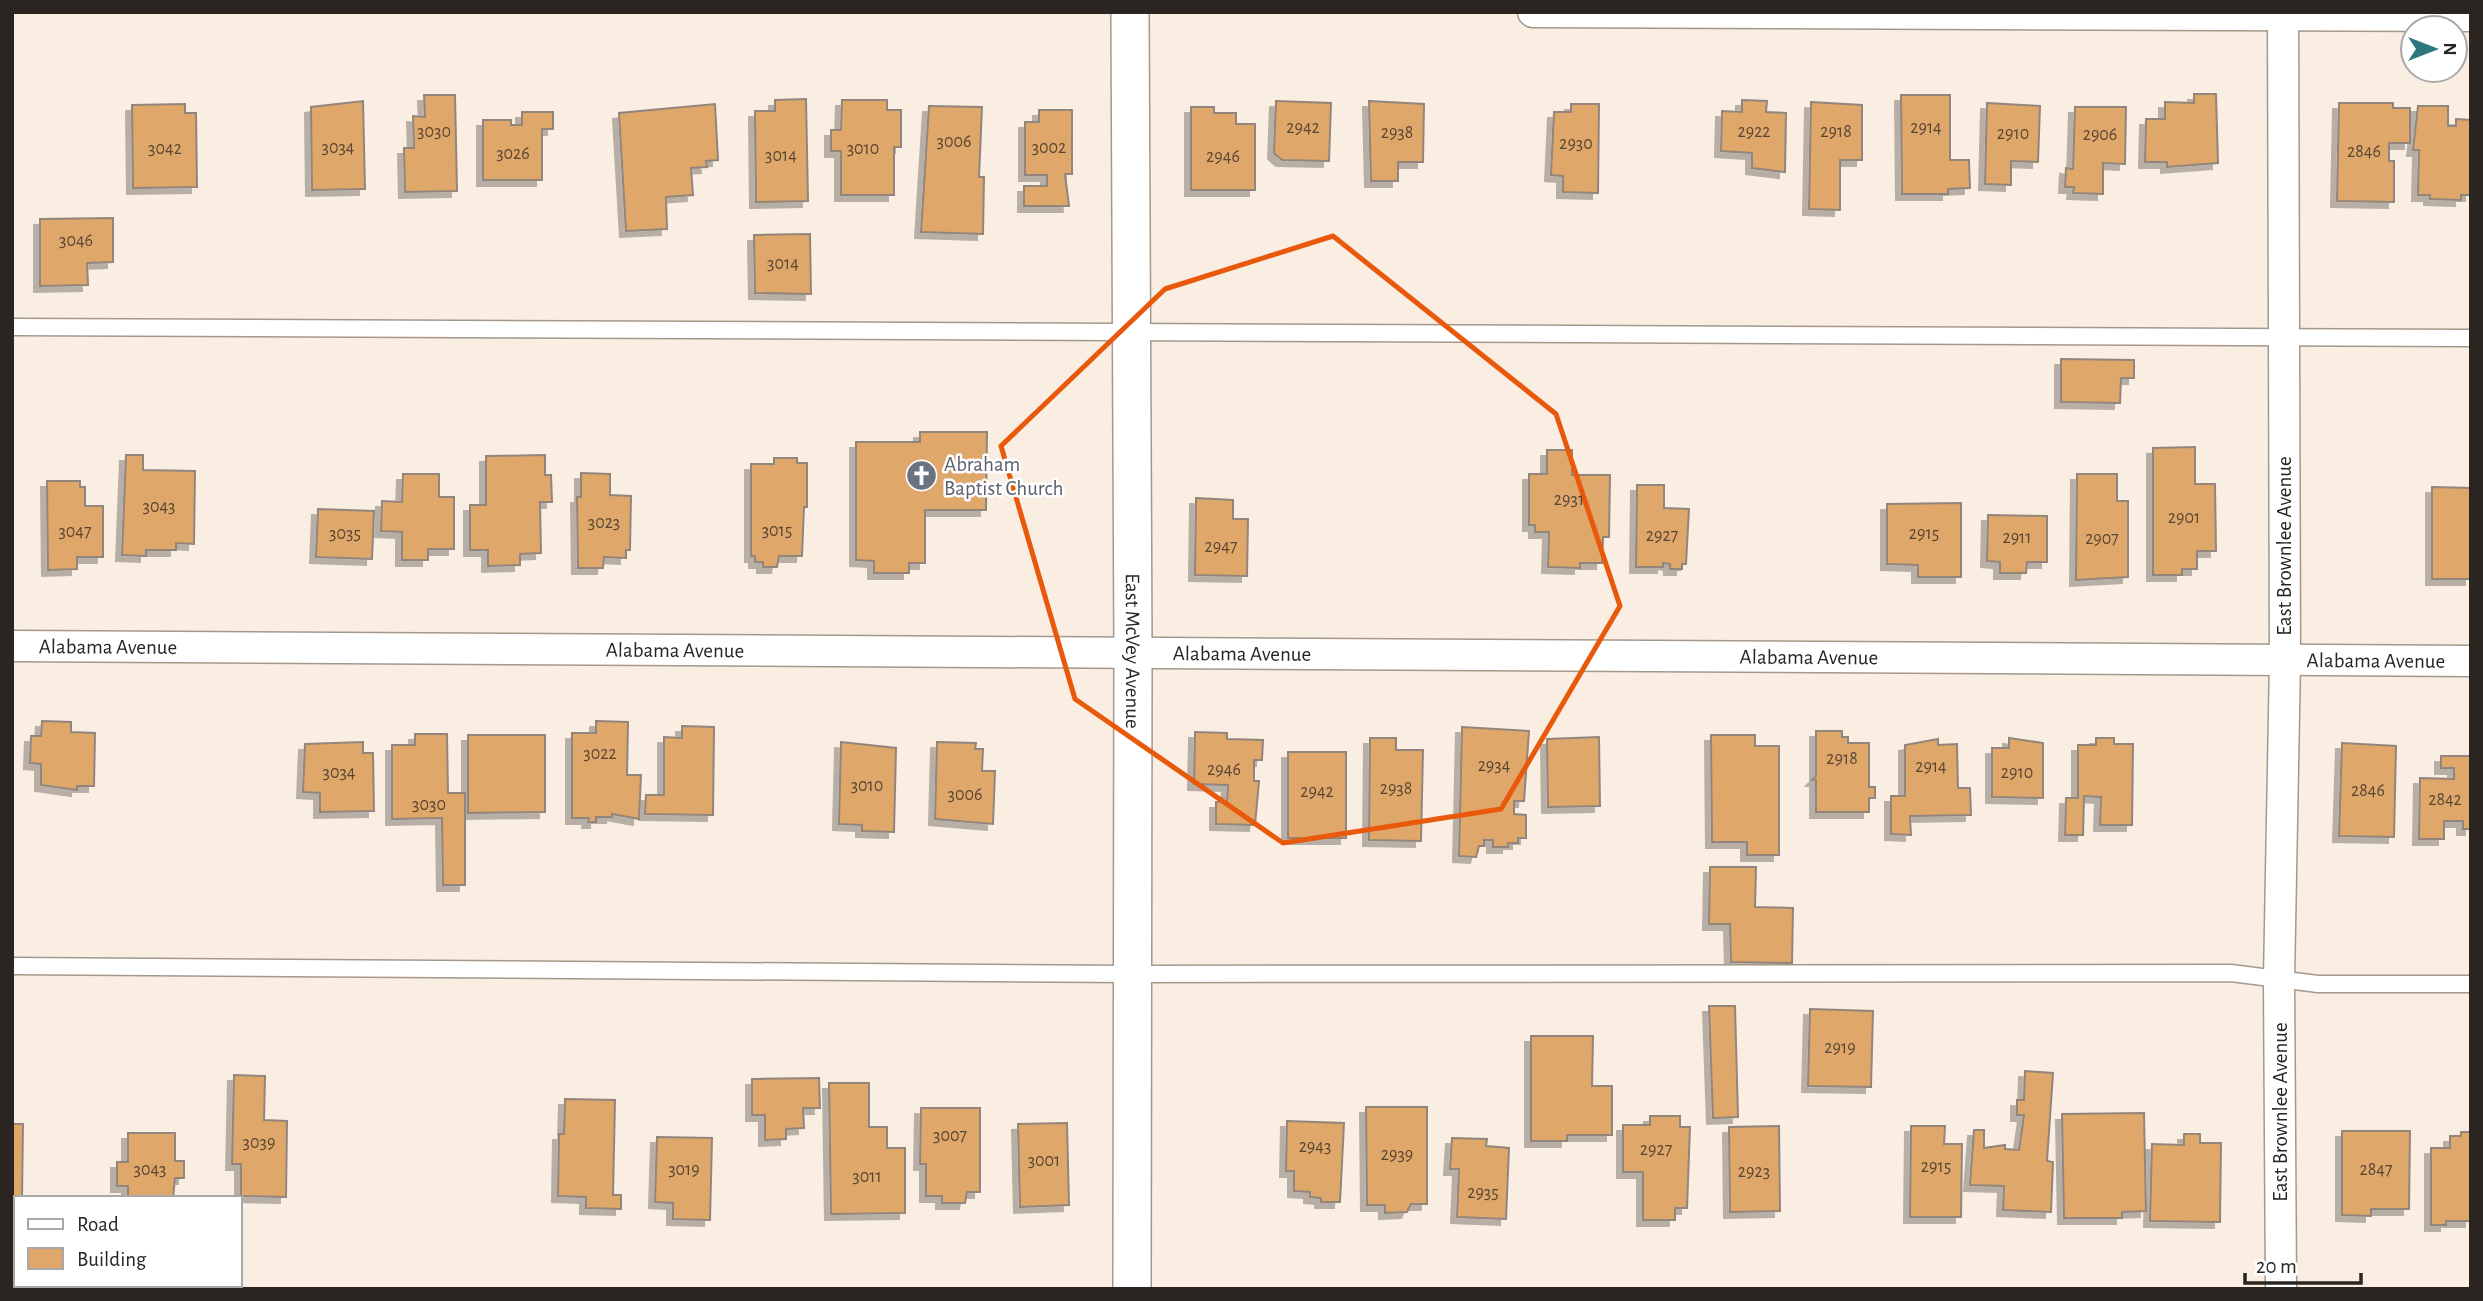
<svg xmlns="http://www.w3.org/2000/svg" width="2483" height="1301" viewBox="0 0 2483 1301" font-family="'Alegreya Sans',sans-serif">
<defs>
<filter id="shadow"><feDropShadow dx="-6" dy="6" stdDeviation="0" flood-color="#0004"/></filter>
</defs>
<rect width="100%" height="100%" fill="#faede1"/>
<g fill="#e0a76b" stroke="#92867b" stroke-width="2" filter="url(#shadow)">
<path d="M 2194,94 L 2216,94 L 2218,163 L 2167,167 L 2167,162 L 2145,162 L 2146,119 L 2165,119 L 2165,102 L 2194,103 Z"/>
<path d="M 424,95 L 455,95 L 457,191 L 405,192 L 404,148 L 414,148 L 413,116 L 425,117 Z"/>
<path d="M 1901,95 L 1950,95 L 1950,160 L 1969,160 L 1970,188 L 1948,189 L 1948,194 L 1902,194 Z"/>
<path d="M 806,99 L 808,201 L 756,202 L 755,111 L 775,111 L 775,100 Z"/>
<path d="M 842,100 L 887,100 L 887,110 L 901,110 L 901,147 L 894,147 L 894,195 L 841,195 L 841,151 L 831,151 L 831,130 L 841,130 Z"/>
<path d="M 1742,100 L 1767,101 L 1766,112 L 1786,113 L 1785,172 L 1752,168 L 1752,153 L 1721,151 L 1722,111 L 1742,112 Z"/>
<path d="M 363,101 L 365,189 L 312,190 L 311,107 Z"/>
<path d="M 1276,101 L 1331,103 L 1329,161 L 1282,160 L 1274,153 Z"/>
<path d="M 1369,101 L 1424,104 L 1423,162 L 1398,162 L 1398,181 L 1371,181 Z"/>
<path d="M 1811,102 L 1862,105 L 1862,160 L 1840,160 L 1840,210 L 1809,209 Z"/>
<path d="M 1987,103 L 2040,106 L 2038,162 L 2011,161 L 2011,185 L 1985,184 Z"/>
<path d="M 2339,103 L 2393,103 L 2393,108 L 2410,108 L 2410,143 L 2389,143 L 2389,161 L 2394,161 L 2394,202 L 2337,201 Z"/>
<path d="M 185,104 L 185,113 L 196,113 L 197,187 L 133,188 L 132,105 Z"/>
<path d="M 715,104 L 718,160 L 706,161 L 707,167 L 691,168 L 693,195 L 666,197 L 667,229 L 626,231 L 619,113 Z"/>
<path d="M 1571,104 L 1599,104 L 1598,193 L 1563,192 L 1563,176 L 1551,175 L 1554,112 L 1571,112 Z"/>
<path d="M 929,106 L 982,107 L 979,177 L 984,177 L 983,234 L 921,232 Z"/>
<path d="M 2418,106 L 2448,106 L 2448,126 L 2456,126 L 2456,119 L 2471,120 L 2471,195 L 2461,195 L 2461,200 L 2430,199 L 2430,195 L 2418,195 L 2419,150 L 2413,150 Z"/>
<path d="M 1191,107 L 1214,107 L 1214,113 L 1236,113 L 1236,124 L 1255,124 L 1255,190 L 1191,190 Z"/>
<path d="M 2075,107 L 2126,107 L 2125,164 L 2103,163 L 2103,194 L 2073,193 L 2074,187 L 2065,187 L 2066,168 L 2073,169 Z"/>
<path d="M 1039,110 L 1072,110 L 1072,174 L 1065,174 L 1069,206 L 1024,206 L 1024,186 L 1047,186 L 1047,175 L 1025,175 L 1025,122 L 1039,122 Z"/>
<path d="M 522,112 L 553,112 L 553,129 L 542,129 L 542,180 L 483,180 L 483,120 L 511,120 L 511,125 L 522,125 Z"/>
<path d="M 113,218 L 113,262 L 87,263 L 88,285 L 40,286 L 40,219 Z"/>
<path d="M 810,234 L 811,294 L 755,293 L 754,235 Z"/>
<path d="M 2061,359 L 2134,360 L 2134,378 L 2121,378 L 2120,403 L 2061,402 Z"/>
<path d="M 920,432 L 987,432 L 986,510 L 925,510 L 925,563 L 909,563 L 909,573 L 874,573 L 874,561 L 856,560 L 856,442 L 920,442 Z"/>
<path d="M 2195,447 L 2195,484 L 2215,484 L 2216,551 L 2197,551 L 2197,569 L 2182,569 L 2182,575 L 2153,575 L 2153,448 Z"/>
<path d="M 1547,450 L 1572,450 L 1572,475 L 1610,475 L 1609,537 L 1603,537 L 1602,563 L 1580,563 L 1580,568 L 1548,567 L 1549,532 L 1535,532 L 1535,525 L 1529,525 L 1529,474 L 1547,474 Z"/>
<path d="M 126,455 L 143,455 L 143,470 L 195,471 L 194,544 L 176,543 L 176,550 L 146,550 L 146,556 L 122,555 Z"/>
<path d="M 545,455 L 545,475 L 551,475 L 552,502 L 540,502 L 541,553 L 520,554 L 520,565 L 488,566 L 488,550 L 470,550 L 470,505 L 486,505 L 486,456 Z"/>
<path d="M 774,458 L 797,458 L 797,463 L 807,463 L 807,507 L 804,507 L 802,556 L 779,556 L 777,567 L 763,567 L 763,562 L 755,562 L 755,556 L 751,556 L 751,464 L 774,464 Z"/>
<path d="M 581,473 L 610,474 L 610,495 L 631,496 L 630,550 L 626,550 L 626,558 L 604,557 L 603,568 L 578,568 L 577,497 L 581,497 Z"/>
<path d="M 403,474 L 439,474 L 439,497 L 454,497 L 454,549 L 428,549 L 428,560 L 402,560 L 402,532 L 381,531 L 382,501 L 402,502 Z"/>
<path d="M 2077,474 L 2117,474 L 2117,501 L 2128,501 L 2128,577 L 2076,580 Z"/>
<path d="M 47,481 L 80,481 L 80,487 L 85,487 L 85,506 L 103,506 L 103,557 L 77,557 L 77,569 L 48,570 Z"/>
<path d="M 1637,485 L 1664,485 L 1664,508 L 1689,509 L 1686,564 L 1682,564 L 1682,569 L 1670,569 L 1670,564 L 1663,563 L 1663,567 L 1636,567 Z"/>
<path d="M 2432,487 L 2471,488 L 2471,579 L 2432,579 Z"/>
<path d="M 1196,498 L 1233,500 L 1233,519 L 1248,519 L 1247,576 L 1195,575 Z"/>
<path d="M 1961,503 L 1961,577 L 1918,577 L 1918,565 L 1887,564 L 1887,504 Z"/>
<path d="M 318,509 L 374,511 L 372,559 L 316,557 Z"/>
<path d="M 1988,515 L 2047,516 L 2047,562 L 2027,562 L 2026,573 L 2000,573 L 2000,562 L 1987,561 Z"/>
<path d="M 42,721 L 71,722 L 71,732 L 95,733 L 94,786 L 77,786 L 77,790 L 41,785 L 41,764 L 30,763 L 31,736 L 41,736 Z"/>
<path d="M 596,721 L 628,722 L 627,775 L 641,775 L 639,819 L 612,814 L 612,817 L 596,817 L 596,822 L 588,822 L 589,818 L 572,818 L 572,733 L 596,733 Z"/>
<path d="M 682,726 L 714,727 L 713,815 L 645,814 L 646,795 L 664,795 L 664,737 L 682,738 Z"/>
<path d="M 1462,727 L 1529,731 L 1524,801 L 1514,801 L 1514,814 L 1526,815 L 1526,838 L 1518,838 L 1518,843 L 1508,843 L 1508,847 L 1493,847 L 1493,840 L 1484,840 L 1484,846 L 1479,846 L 1476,857 L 1459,856 Z"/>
<path d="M 1816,731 L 1842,731 L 1842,737 L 1848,737 L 1848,743 L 1869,743 L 1869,787 L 1875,787 L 1875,798 L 1869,798 L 1869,812 L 1816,812 L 1816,780 L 1812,780 L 1816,776 Z"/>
<path d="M 1195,732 L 1227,733 L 1227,739 L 1263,740 L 1262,760 L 1254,760 L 1254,781 L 1259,781 L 1255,825 L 1216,824 L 1216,802 L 1227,802 L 1228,785 L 1194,784 Z"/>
<path d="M 415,734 L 447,734 L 448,793 L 465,793 L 465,885 L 443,885 L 442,818 L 392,819 L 392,745 L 415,745 Z"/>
<path d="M 468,735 L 545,735 L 545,812 L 468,813 Z"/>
<path d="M 1711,735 L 1755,735 L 1755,746 L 1779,746 L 1779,855 L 1747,855 L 1747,842 L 1712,842 Z"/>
<path d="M 1599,737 L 1600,806 L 1548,807 L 1547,739 Z"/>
<path d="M 1370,738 L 1396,738 L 1396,750 L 1423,750 L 1421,841 L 1369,840 Z"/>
<path d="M 2009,738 L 2043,743 L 2043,798 L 1992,797 L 1992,748 L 2009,748 Z"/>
<path d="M 2096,738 L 2114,738 L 2114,744 L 2133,744 L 2132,825 L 2100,825 L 2101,797 L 2084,796 L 2083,835 L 2065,835 L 2066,798 L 2078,798 L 2078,745 L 2096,745 Z"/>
<path d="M 1938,739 L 1938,745 L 1957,744 L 1958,788 L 1970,788 L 1971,815 L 1910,816 L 1911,835 L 1891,834 L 1891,796 L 1905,796 L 1905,745 Z"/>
<path d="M 363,742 L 363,753 L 373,753 L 374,811 L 320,812 L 320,793 L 303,792 L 305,744 Z"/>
<path d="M 841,742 L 896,748 L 894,832 L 862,831 L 862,825 L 839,824 Z"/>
<path d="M 937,742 L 976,743 L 975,749 L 983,749 L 982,771 L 995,771 L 993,824 L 935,819 Z"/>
<path d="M 2342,743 L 2396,746 L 2394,837 L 2339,836 Z"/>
<rect x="1288" y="752" width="58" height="86"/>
<path d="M 2441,756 L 2471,756 L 2471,829 L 2463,829 L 2463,821 L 2444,821 L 2444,839 L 2419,839 L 2420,778 L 2454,779 L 2454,768 L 2441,768 Z"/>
<path d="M 1710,867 L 1756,867 L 1755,907 L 1793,908 L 1792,963 L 1731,962 L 1730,924 L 1709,924 Z"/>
<path d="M 1709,1006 L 1735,1006 L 1738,1117 L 1713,1118 Z"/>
<path d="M 1810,1009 L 1873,1011 L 1871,1087 L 1808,1086 Z"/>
<path d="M 1531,1036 L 1593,1036 L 1592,1086 L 1612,1086 L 1612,1135 L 1567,1135 L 1567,1141 L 1531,1141 Z"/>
<path d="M 2025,1071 L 2053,1073 L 2047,1161 L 2053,1162 L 2051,1212 L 2003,1210 L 2004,1186 L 1970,1185 L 1974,1130 L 1984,1130 L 1984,1148 L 2005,1145 L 2005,1149 L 2019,1150 L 2024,1115 L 2017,1115 L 2017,1100 L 2024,1100 Z"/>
<path d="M 234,1075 L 265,1076 L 264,1120 L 287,1121 L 286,1197 L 241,1196 L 241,1164 L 232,1164 Z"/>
<path d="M 819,1078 L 820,1108 L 803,1108 L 804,1128 L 786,1129 L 786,1139 L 765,1140 L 765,1115 L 752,1115 L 752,1079 Z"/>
<path d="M 829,1083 L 869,1083 L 869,1127 L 887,1127 L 887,1148 L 905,1148 L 905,1213 L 831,1214 Z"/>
<path d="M 565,1099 L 615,1100 L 613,1195 L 621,1195 L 621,1209 L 586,1208 L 586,1197 L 558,1196 L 559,1134 L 564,1134 Z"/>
<path d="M 1366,1107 L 1427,1107 L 1427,1204 L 1411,1204 L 1407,1212 L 1385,1213 L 1385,1205 L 1367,1205 Z"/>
<path d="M 921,1108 L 980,1108 L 980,1192 L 967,1192 L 965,1203 L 942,1203 L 942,1196 L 926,1196 L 926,1164 L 920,1164 Z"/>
<path d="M 2144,1113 L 2146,1211 L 2122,1212 L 2122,1218 L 2064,1218 L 2062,1114 Z"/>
<path d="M 1650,1116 L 1680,1116 L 1680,1127 L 1690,1127 L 1687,1208 L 1675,1208 L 1675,1220 L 1643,1220 L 1643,1172 L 1623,1172 L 1623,1125 L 1650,1125 Z"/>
<path d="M 1287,1121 L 1344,1123 L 1340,1202 L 1321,1202 L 1321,1198 L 1310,1197 L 1310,1192 L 1294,1191 L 1294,1171 L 1286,1171 Z"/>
<path d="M 1067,1123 L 1069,1205 L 1020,1207 L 1018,1124 Z"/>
<path d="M 12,1124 L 23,1124 L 22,1198 L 16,1198 L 16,1206 L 12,1206 Z"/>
<path d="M 1779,1126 L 1780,1211 L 1730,1212 L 1729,1127 Z"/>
<path d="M 1911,1126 L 1945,1126 L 1944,1144 L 1962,1144 L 1961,1217 L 1910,1217 Z"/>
<path d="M 2342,1131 L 2410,1131 L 2409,1209 L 2371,1209 L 2371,1216 L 2342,1215 Z"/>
<path d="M 2461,1132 L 2471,1132 L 2471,1221 L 2446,1221 L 2446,1225 L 2431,1225 L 2431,1148 L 2450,1148 L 2450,1136 L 2461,1136 Z"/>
<path d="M 128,1133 L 175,1133 L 175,1161 L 184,1161 L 184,1178 L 175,1178 L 173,1198 L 128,1198 L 128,1186 L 117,1186 L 117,1162 L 128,1162 Z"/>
<path d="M 2184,1134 L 2200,1134 L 2200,1143 L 2221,1143 L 2220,1222 L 2150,1221 L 2152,1144 L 2184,1145 Z"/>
<path d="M 657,1137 L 712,1138 L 710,1220 L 673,1219 L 673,1203 L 655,1202 Z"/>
<path d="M 1452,1138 L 1487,1139 L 1486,1146 L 1509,1148 L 1506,1219 L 1457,1217 L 1459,1169 L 1450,1169 Z"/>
</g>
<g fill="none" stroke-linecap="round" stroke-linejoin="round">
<defs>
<g id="service">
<path d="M 12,327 L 2471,338"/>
<path d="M 12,966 L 1131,974 L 2231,973 L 2318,984 L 2471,984"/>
</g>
<g id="minor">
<path d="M 1533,12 L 2471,16"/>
<path id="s1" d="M 12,646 L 2471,661"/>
<path d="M 2281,1289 L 2279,980 L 2285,660 L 2283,12"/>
</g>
<g id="tertiary">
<path id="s2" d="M 1130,12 L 1133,652 L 1132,1289"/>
</g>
</defs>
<use href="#service" stroke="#a4988c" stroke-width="19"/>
<use href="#minor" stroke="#a4988c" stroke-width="33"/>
<use href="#tertiary" stroke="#a4988c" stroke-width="40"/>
<use href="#service" stroke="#fff" stroke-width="16"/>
<use href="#minor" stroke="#fff" stroke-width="30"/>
<use href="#tertiary" stroke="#fff" stroke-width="37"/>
</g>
<path fill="none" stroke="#e8590c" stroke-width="5" stroke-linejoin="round" d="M 1333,236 L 1556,414 L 1620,606 L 1501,809 L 1283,843 L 1075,699 L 1001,446 L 1165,289 Z"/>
<defs>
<symbol id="church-disc" viewBox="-11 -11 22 22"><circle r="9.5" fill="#6b7280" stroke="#fff"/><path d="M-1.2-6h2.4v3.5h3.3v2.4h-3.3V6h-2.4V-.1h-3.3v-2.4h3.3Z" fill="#fff"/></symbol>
</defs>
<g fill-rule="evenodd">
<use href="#church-disc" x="904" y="458" width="35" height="35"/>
</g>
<g text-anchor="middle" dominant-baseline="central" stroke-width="5" stroke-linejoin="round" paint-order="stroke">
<g font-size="18" fill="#584634">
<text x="1303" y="128">2942</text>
<text x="1926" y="128">2914</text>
<text x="434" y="132">3030</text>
<text x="1754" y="132">2922</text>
<text x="1836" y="132">2918</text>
<text x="1397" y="133">2938</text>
<text x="2013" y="134">2910</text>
<text x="2100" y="135">2906</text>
<text x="954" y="142">3006</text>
<text x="1576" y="144">2930</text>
<text x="338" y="148">3034</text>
<text x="1049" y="148">3002</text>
<text x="165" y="149">3042</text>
<text x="863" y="149">3010</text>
<text x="2364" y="152">2846</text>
<text x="513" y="154">3026</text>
<text x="781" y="156">3014</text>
<text x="1223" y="157">2946</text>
<text x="76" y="241">3046</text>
<text x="783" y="264">3014</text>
<text x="1569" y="500">2931</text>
<text x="159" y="507">3043</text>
<text x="2184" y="518">2901</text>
<text x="604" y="523">3023</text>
<text x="777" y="531">3015</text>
<text x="75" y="532">3047</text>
<text x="345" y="534">3035</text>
<text x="1924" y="534">2915</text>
<text x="1662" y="536">2927</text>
<text x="2017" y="538">2911</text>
<text x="2102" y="539">2907</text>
<text x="1221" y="547">2947</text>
<text x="600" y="754">3022</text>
<text x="1842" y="759">2918</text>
<text x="1494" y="766">2934</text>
<text x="1931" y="767">2914</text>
<text x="1224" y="770">2946</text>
<text x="339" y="773">3034</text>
<text x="2017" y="773">2910</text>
<text x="867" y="786">3010</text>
<text x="1396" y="789">2938</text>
<text x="2368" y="791">2846</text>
<text x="1317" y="792">2942</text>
<text x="965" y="795">3006</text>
<text x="2445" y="800">2842</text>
<text x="429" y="805">3030</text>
<text x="1840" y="1048">2919</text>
<text x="950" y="1136">3007</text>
<text x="259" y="1143">3039</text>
<text x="1315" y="1147">2943</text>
<text x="1656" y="1150">2927</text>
<text x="1397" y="1155">2939</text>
<text x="1044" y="1161">3001</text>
<text x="1936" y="1167">2915</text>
<text x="150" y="1170">3043</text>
<text x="684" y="1170">3019</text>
<text x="2376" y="1170">2847</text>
<text x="1754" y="1172">2923</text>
<text x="867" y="1177">3011</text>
<text x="1483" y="1193">2935</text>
</g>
<g font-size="21" fill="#5b616d" stroke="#fff" text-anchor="start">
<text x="944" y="464">Abraham<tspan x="944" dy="24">Baptist Church</tspan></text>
</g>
<g font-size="21" fill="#2a2521" stroke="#fff">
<text transform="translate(2284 546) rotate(-90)">East Brownlee Avenue</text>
<text stroke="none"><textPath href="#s1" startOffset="96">Alabama Avenue</textPath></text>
<text stroke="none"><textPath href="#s1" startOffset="663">Alabama Avenue</textPath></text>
<text stroke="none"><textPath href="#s2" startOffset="639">East McVey Avenue</textPath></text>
<text stroke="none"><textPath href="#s1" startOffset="1230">Alabama Avenue</textPath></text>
<text stroke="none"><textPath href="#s1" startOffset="1797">Alabama Avenue</textPath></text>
<text stroke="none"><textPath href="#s1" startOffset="2364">Alabama Avenue</textPath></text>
<text transform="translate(2280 1112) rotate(-90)">East Brownlee Avenue</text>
</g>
</g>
<rect width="2483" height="1301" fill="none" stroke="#2a2521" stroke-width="28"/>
<rect x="14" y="1196" width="228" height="91" fill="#ffffff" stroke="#aaa8a6" stroke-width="2"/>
<rect x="28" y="1219" width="35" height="10" fill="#ffffff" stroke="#aaa8a6" stroke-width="2"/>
<text x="77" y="1231" font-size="21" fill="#2a2521">Road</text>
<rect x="28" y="1248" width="35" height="21" fill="#e0a76b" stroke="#aaa8a6" stroke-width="2"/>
<text x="77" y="1266" font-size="21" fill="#2a2521">Building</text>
<g transform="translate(2434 49) rotate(90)"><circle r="33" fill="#ffffff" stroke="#aaa8a6" stroke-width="2"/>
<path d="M0-5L12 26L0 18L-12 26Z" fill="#2e777d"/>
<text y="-10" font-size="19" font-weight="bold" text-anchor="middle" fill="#2a2521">N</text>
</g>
<path d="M2245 1273v10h116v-10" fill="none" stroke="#2a2521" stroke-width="3.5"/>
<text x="2256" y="1273" font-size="21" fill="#2a2521" stroke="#ffffff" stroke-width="5" paint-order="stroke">20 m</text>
</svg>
